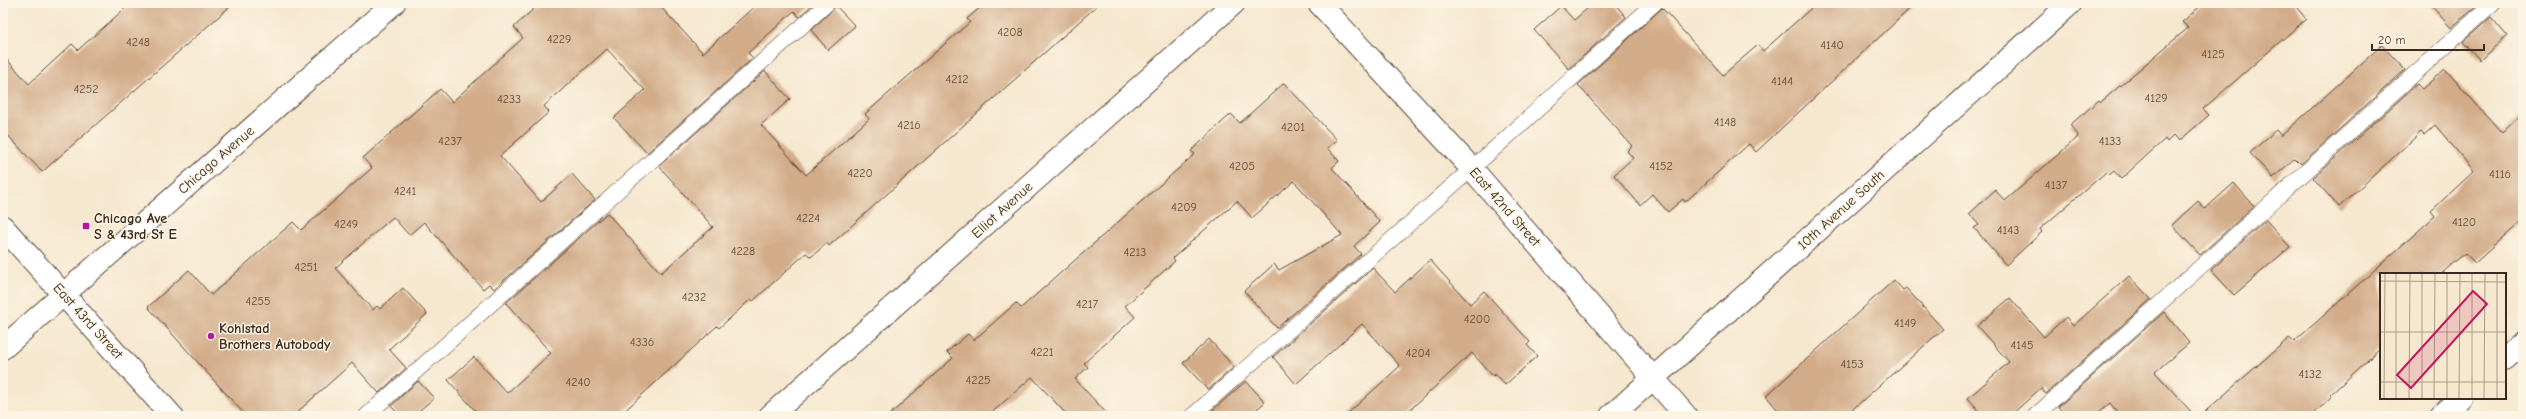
<svg xmlns="http://www.w3.org/2000/svg" width="2526" height="419" viewBox="0 0 2526 419" font-family="'Comic Neue',sans-serif">
<rect width="100%" height="100%" fill="#fcf5e5"/>
<filter id="ink" filterUnits="userSpaceOnUse"><feTurbulence type="fractalNoise" baseFrequency=".025" numOctaves="2"/><feDisplacementMap in="SourceGraphic" scale="8" xChannelSelector="R" yChannelSelector="G"/><feConvolveMatrix kernelMatrix="1 2 1 2 8 2 1 2 1" color-interpolation-filters="sRGB"/></filter>
<filter id="wash" filterUnits="userSpaceOnUse"><feTurbulence type="fractalNoise" baseFrequency=".012" numOctaves="4" result="noise"/><feDisplacementMap in="SourceGraphic" scale="16" xChannelSelector="R" yChannelSelector="G"/><feGaussianBlur stdDeviation="0.9" result="paint"/><feColorMatrix in="noise" values="0 0 0 0 0 0 0 0 0 0 0 0 0 0 0 0 0 1.4 0 .05"/><feComposite in="paint" operator="in"/></filter>
<g filter="url(#wash)">
<rect width="100%" height="100%" fill="#f6e7cf"/>
<g id="blocks">
<g fill="#d2ac89">
<path d="M 131,3 L 234,3 L 42,172 L 3,130 L 3,55 L 29,84 L 72,44 L 78,50 Z"/>
<path d="M 540,3 L 657,3 L 703,53 L 758,3 L 814,3 L 799,17 L 794,11 L 748,53 L 753,58 L 647,153 L 614,118 L 645,90 L 607,49 L 544,106 L 549,112 L 500,156 L 541,202 L 572,174 L 595,200 L 494,289 L 489,284 L 483,289 L 424,222 L 409,235 L 393,217 L 335,268 L 373,310 L 377,306 L 380,309 L 403,288 L 427,314 L 389,349 L 406,368 L 379,393 L 352,363 L 293,416 L 246,416 L 148,307 L 189,270 L 211,295 L 293,222 L 301,230 L 372,168 L 363,158 L 440,89 L 452,102 L 523,38 L 514,27 Z"/>
<path d="M 985,3 L 1100,3 L 829,246 L 827,243 L 811,257 L 806,253 L 753,301 L 751,299 L 719,328 L 717,326 L 619,416 L 480,416 L 448,380 L 474,357 L 507,393 L 551,353 L 506,303 L 607,213 L 661,273 L 713,227 L 659,166 L 765,71 L 790,99 L 761,125 L 806,175 L 869,119 L 865,114 L 970,22 L 967,19 Z"/>
<path d="M 1594,3 L 1614,3 L 1626,17 L 1569,69 L 1534,30 L 1561,6 L 1574,20 Z"/>
<path d="M 1817,3 L 1916,3 L 1756,152 L 1749,144 L 1685,202 L 1683,199 L 1668,212 L 1652,194 L 1640,205 L 1614,175 L 1633,158 L 1627,151 L 1632,146 L 1578,85 L 1662,8 L 1723,75 L 1758,45 L 1763,51 Z"/>
<path d="M 2204,3 L 2293,3 L 2306,19 L 2203,109 L 2209,115 L 2179,141 L 2174,135 L 2167,142 L 2165,139 L 2121,179 L 2114,171 L 2109,175 L 2106,172 L 2040,229 L 2042,232 L 2006,265 L 1974,228 L 1979,225 L 1969,214 L 1995,190 L 2005,201 L 2077,138 L 2078,135 L 2070,125 L 2099,100 L 2101,102 L 2188,28 L 2182,22 Z"/>
<path d="M 2429,3 L 2478,3 L 2479,4 L 2451,28 Z"/>
<path d="M 836,6 L 855,26 L 828,50 L 811,30 Z"/>
<path d="M 2491,17 L 2507,36 L 2480,60 L 2463,42 Z"/>
<path d="M 2382,45 L 2405,70 L 2301,164 L 2295,158 L 2273,178 L 2250,153 L 2276,130 L 2281,136 Z"/>
<path d="M 2445,69 L 2502,133 L 2523,113 L 2523,220 L 2475,263 L 2465,253 L 2441,274 L 2381,274 L 2381,348 L 2330,395 L 2332,397 L 2311,416 L 2200,416 L 2289,338 L 2294,342 L 2435,216 L 2431,211 L 2474,171 L 2435,125 L 2424,135 L 2421,132 L 2339,207 L 2313,178 L 2417,84 L 2422,89 Z"/>
<path d="M 1284,83 L 1337,140 L 1327,148 L 1339,161 L 1332,168 L 1380,222 L 1354,246 L 1361,254 L 1277,328 L 1244,291 L 1274,264 L 1279,270 L 1342,235 L 1294,181 L 1252,218 L 1237,201 L 1173,258 L 1175,261 L 1125,306 L 1135,317 L 1084,363 L 1088,367 L 1075,379 L 1109,416 L 1068,416 L 1032,377 L 988,416 L 888,416 L 953,358 L 947,352 L 968,334 L 974,340 L 1016,303 L 1021,308 L 1195,154 L 1191,151 L 1231,114 L 1240,123 Z"/>
<path d="M 2234,183 L 2254,206 L 2200,255 L 2172,225 L 2198,201 L 2205,209 Z"/>
<path d="M 2266,220 L 2290,247 L 2234,295 L 2211,270 Z"/>
<path d="M 1430,260 L 1470,304 L 1484,291 L 1530,342 L 1527,345 L 1537,356 L 1505,385 L 1495,374 L 1493,376 L 1472,353 L 1403,416 L 1345,416 L 1400,366 L 1362,324 L 1296,384 L 1273,357 L 1373,268 L 1395,292 Z"/>
<path d="M 2129,276 L 2151,299 L 2046,394 L 2041,388 L 2010,416 L 1984,416 L 1968,398 L 2009,362 L 1977,326 L 2010,298 L 2044,337 L 2066,317 L 2073,326 Z"/>
<path d="M 1894,280 L 1903,290 L 1906,288 L 1943,329 L 1845,416 L 1783,416 L 1766,396 Z"/>
<path d="M 2164,312 L 2189,343 L 2155,372 L 2195,416 L 2120,416 L 2110,403 L 2096,416 L 2067,416 L 2058,407 Z"/>
<path d="M 1209,339 L 1234,367 L 1208,390 L 1183,363 Z"/>
<path d="M 418,381 L 434,398 L 413,416 L 400,416 L 391,406 Z"/>
<path d="M 1246,381 L 1265,402 L 1249,416 L 1206,416 Z"/>
</g>
</g>
</g>
<g filter="url(#ink)">
<use href="#blocks" fill-opacity="0" stroke="#574639" stroke-width="1"/>
<g fill="none" stroke-linecap="round" stroke-linejoin="round">
<defs>
<g id="lane">
<path d="M 366,416 L 828,3"/>
<path d="M 1192,416 L 1503,141 L 1655,3"/>
<path d="M 2035,416 L 2493,3"/>
</g>
<g id="street">
<path d="M 3,227 L 172,416"/>
<path d="M 2505,359 L 2523,343"/>
<path d="M 770,416 L 1234,3"/>
<path d="M 1611,416 L 2071,3"/>
<path d="M 2441,416 L 2461,398"/>
</g>
<g id="secondary">
<path d="M 1319,3 L 1472,169 L 1686,416"/>
<path d="M 3,348 L 394,3"/>
</g>
</defs>
<use href="#lane" stroke="#574639" stroke-width="16"/>
<use href="#street" stroke="#574639" stroke-width="24"/>
<use href="#secondary" stroke="#574639" stroke-width="24"/>
<use href="#lane" stroke="#fff" stroke-width="15"/>
<use href="#street" stroke="#fff" stroke-width="22"/>
<use href="#secondary" stroke="#fff" stroke-width="22"/>
</g>
</g>
<g fill="#b5179e" stroke="#fcf5e5" stroke-width="1.5">
<rect x="82" y="222" width="8" height="8" rx="2"/>
<circle cx="211" cy="336" r="4"/>
</g>
<g text-anchor="middle" dominant-baseline="central" stroke-width="3" stroke-linejoin="round" paint-order="stroke">
<g font-size="12" fill="#614a39">
<text x="1010" y="32">4208</text>
<text x="559" y="39">4229</text>
<text x="138" y="42">4248</text>
<text x="1832" y="45">4140</text>
<text x="2213" y="54">4125</text>
<text x="957" y="79">4212</text>
<text x="1782" y="81">4144</text>
<text x="86" y="89">4252</text>
<text x="2156" y="98">4129</text>
<text x="509" y="99">4233</text>
<text x="1725" y="122">4148</text>
<text x="909" y="125">4216</text>
<text x="1293" y="127">4201</text>
<text x="450" y="141">4237</text>
<text x="2110" y="141">4133</text>
<text x="1242" y="166">4205</text>
<text x="1661" y="166">4152</text>
<text x="860" y="173">4220</text>
<text x="2500" y="174">4116</text>
<text x="2056" y="185">4137</text>
<text x="405" y="191">4241</text>
<text x="1184" y="207">4209</text>
<text x="808" y="218">4224</text>
<text x="2464" y="222">4120</text>
<text x="346" y="224">4249</text>
<text x="2008" y="230">4143</text>
<text x="743" y="251">4228</text>
<text x="1135" y="252">4213</text>
<text x="306" y="267">4251</text>
<text x="694" y="297">4232</text>
<text x="258" y="301">4255</text>
<text x="1087" y="304">4217</text>
<text x="1477" y="319">4200</text>
<text x="1905" y="323">4149</text>
<text x="642" y="342">4336</text>
<text x="2022" y="345">4145</text>
<text x="1042" y="352">4221</text>
<text x="1418" y="353">4204</text>
<text x="1852" y="364">4153</text>
<text x="2310" y="374">4132</text>
<text x="978" y="380">4225</text>
<text x="578" y="382">4240</text>
</g>
<g font-size="14" fill="#3b2a1e" stroke="#fcf5e5">
<text transform="translate(216 160) rotate(-41)">Chicago Avenue</text>
<text transform="translate(1505 207) rotate(49)">East 42nd Street</text>
<text transform="translate(1002 210) rotate(-42)">Elliot Avenue</text>
<text transform="translate(1841 210) rotate(-42)">10th Avenue South</text>
<text transform="translate(88 321) rotate(48)">East 43rd Street</text>
</g>
<g font-size="14" font-weight="bold" fill="#3b2a1e" stroke="#fcf5e5" text-anchor="start">
<text x="94" y="218">Chicago Ave<tspan x="94" dy="16">S &amp; 43rd St E</tspan></text>
<text x="219" y="328">Kohlstad<tspan x="219" dy="16">Brothers Autobody</tspan></text>
</g>
</g>
<g transform="translate(2380 273)">
<rect width="126" height="126" fill="#f6e7cf"/>
<path fill="none" stroke="#ab9b88" stroke-width="1" d="M 0,8 L 126,9M 0,59 L 126,59M 0,109 L 126,109M 4,126 L 5,0M 16,126 L 16,0M 29,126 L 30,0M 42,126 L 42,0M 54,126 L 55,0M 67,126 L 67,0M 79,126 L 80,0M 92,126 L 92,0M 104,126 L 105,0M 117,126 L 117,0"/>
<path fill="#c2185b" fill-opacity="0.15" stroke="#c2185b" stroke-width="2" d="M 93,18 L 107,31 L 31,115 L 17,102 Z"/>
<rect width="126" height="126" fill="none" stroke="#3b2a1e" stroke-width="2"/>
</g>
<rect width="2526" height="419" fill="none" stroke="#fcf5e5" stroke-width="16"/>
<path d="M2372 44v6h112v-6" fill="none" stroke="#3b2a1e" stroke-width="2"/>
<text x="2378" y="44" font-size="12" fill="#3b2a1e" stroke="#fcf5e5" stroke-width="3" paint-order="stroke">20 m</text>
</svg>
